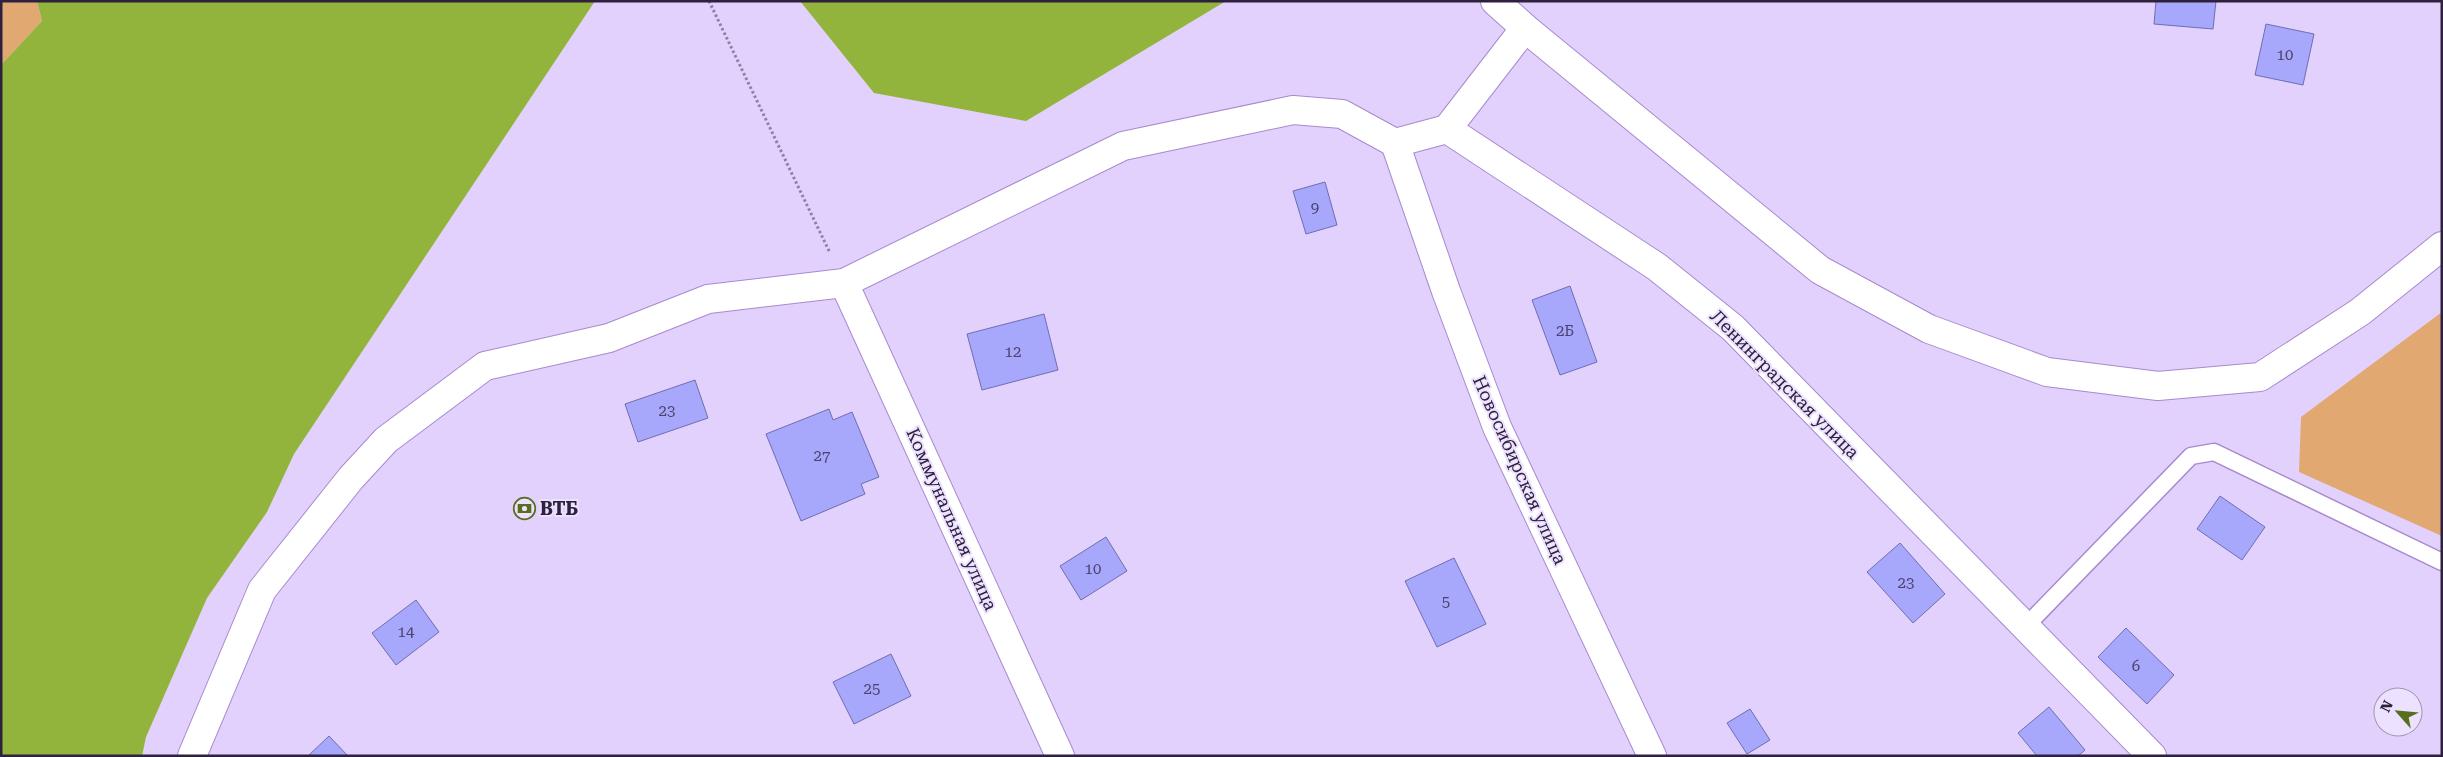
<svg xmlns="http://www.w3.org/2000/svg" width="2443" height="757" viewBox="0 0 2443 757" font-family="'Roboto Serif',serif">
<rect width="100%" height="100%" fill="#e2d1fc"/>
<g fill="#e2a872">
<path d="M 1,1 L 37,1 L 42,21 L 1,65 Z"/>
<path d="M 2442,312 L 2442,536 L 2299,472 L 2301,417 Z"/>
</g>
<g fill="#93b43c">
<path d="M 37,1 L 595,1 L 294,454 L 267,512 L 207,598 L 146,737 L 142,756 L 1,756 L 1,65 L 42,21 Z"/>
<path d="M 800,1 L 1226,1 L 1026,121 L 874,93 Z"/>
</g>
<g fill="#a7a7fb" stroke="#6f6eb1">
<path d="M 2156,1 L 2216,1 L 2213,29 L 2154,24 Z"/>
<path d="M 2266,24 L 2314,34 L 2303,85 L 2255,75 Z"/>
<path d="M 1325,182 L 1337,225 L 1306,234 L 1293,191 Z"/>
<path d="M 1570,286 L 1597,362 L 1560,375 L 1532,300 Z"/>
<path d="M 1044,314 L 1058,370 L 982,390 L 967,334 Z"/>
<path d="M 695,380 L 708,418 L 638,442 L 625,404 Z"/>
<path d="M 829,409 L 833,420 L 852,412 L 879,477 L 861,484 L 865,494 L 801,521 L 766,434 Z"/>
<path d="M 2220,496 L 2265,527 L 2242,560 L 2197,529 Z"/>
<path d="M 1106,537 L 1127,571 L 1081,600 L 1060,566 Z"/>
<path d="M 1900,543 L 1945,594 L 1913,623 L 1867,572 Z"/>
<path d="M 1454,558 L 1486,624 L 1437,647 L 1405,581 Z"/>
<path d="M 416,600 L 439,632 L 396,665 L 372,633 Z"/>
<path d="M 2126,628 L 2174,675 L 2147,704 L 2098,657 Z"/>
<path d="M 891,654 L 911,696 L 854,724 L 833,682 Z"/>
<path d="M 2049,707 L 2085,750 L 2078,756 L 2037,756 L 2018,733 Z"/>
<path d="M 1750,709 L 1770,740 L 1747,754 L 1727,723 Z"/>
<path d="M 329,736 L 348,756 L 308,756 Z"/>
</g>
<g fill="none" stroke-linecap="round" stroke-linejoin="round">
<defs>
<path id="lane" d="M 2025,627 L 2191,456 L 2214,452 L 2442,562"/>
<g id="street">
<path d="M 1525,28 L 1447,129 L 1657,267 L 1733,328 L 2152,756"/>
<path d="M 1447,129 L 1395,143 L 1446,291 L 1497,427 L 1652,756"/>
<path d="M 844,283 L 1060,756"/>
<path d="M 192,756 L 262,590 L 351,478 L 386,440 L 485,366 L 609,338 L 708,299 L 844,283 L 1123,146 L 1293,110 L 1342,114 L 1395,143"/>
</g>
<path id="primary" d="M 1495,1 L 1525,28 L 1820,270 L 1929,329 L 2047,372 L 2158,386 L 2260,377 L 2360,312 L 2442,246"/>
</defs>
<use href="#lane" stroke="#a78ace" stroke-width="19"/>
<use href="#street" stroke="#a78ace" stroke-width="30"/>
<use href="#primary" stroke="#a78ace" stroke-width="30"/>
<path stroke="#8f80a4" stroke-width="3" stroke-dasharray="2.5 2.5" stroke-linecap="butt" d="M 709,1 L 830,253"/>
<use href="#lane" stroke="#fff" stroke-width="16"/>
<use href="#street" stroke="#fff" stroke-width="28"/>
<use href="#primary" stroke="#fff" stroke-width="28"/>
</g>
<defs>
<symbol id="bank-ring" viewBox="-11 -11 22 22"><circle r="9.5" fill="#ece1fe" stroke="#596e1d" stroke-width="1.5"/><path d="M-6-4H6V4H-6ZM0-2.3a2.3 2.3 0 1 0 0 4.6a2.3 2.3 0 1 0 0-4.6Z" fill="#596e1d"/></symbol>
</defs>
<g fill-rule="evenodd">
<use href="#bank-ring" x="512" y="496" width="25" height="25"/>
</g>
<g text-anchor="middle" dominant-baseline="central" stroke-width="4" stroke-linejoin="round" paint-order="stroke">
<g font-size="15" fill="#4c426c">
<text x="2285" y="55">10</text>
<text x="1315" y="208">9</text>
<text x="1565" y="331">2Б</text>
<text x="1013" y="352">12</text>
<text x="667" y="411">23</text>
<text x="822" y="456">27</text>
<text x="1093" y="569">10</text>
<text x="1906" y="583">23</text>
<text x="1446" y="602">5</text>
<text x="406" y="632">14</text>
<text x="2136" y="666">6</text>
<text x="872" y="689">25</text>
</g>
<g font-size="18" fill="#2d213d" stroke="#ece1fe">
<text transform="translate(1785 384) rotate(45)">Ленинградская улица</text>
<text transform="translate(1520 470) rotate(66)">Новосибирская улица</text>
<text transform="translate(952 519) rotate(66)">Коммунальная улица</text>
</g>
<g font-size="18" font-weight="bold" fill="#2d213d" stroke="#ece1fe" text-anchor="start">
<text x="540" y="508">ВТБ</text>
</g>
</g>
<rect width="2443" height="757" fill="none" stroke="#2d213d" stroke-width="5"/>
<g transform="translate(2398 712) rotate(297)"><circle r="24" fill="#ece1fe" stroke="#a094b1"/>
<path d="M0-4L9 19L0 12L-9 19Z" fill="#596e1d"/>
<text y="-8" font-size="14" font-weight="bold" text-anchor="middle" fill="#2d213d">N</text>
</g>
</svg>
